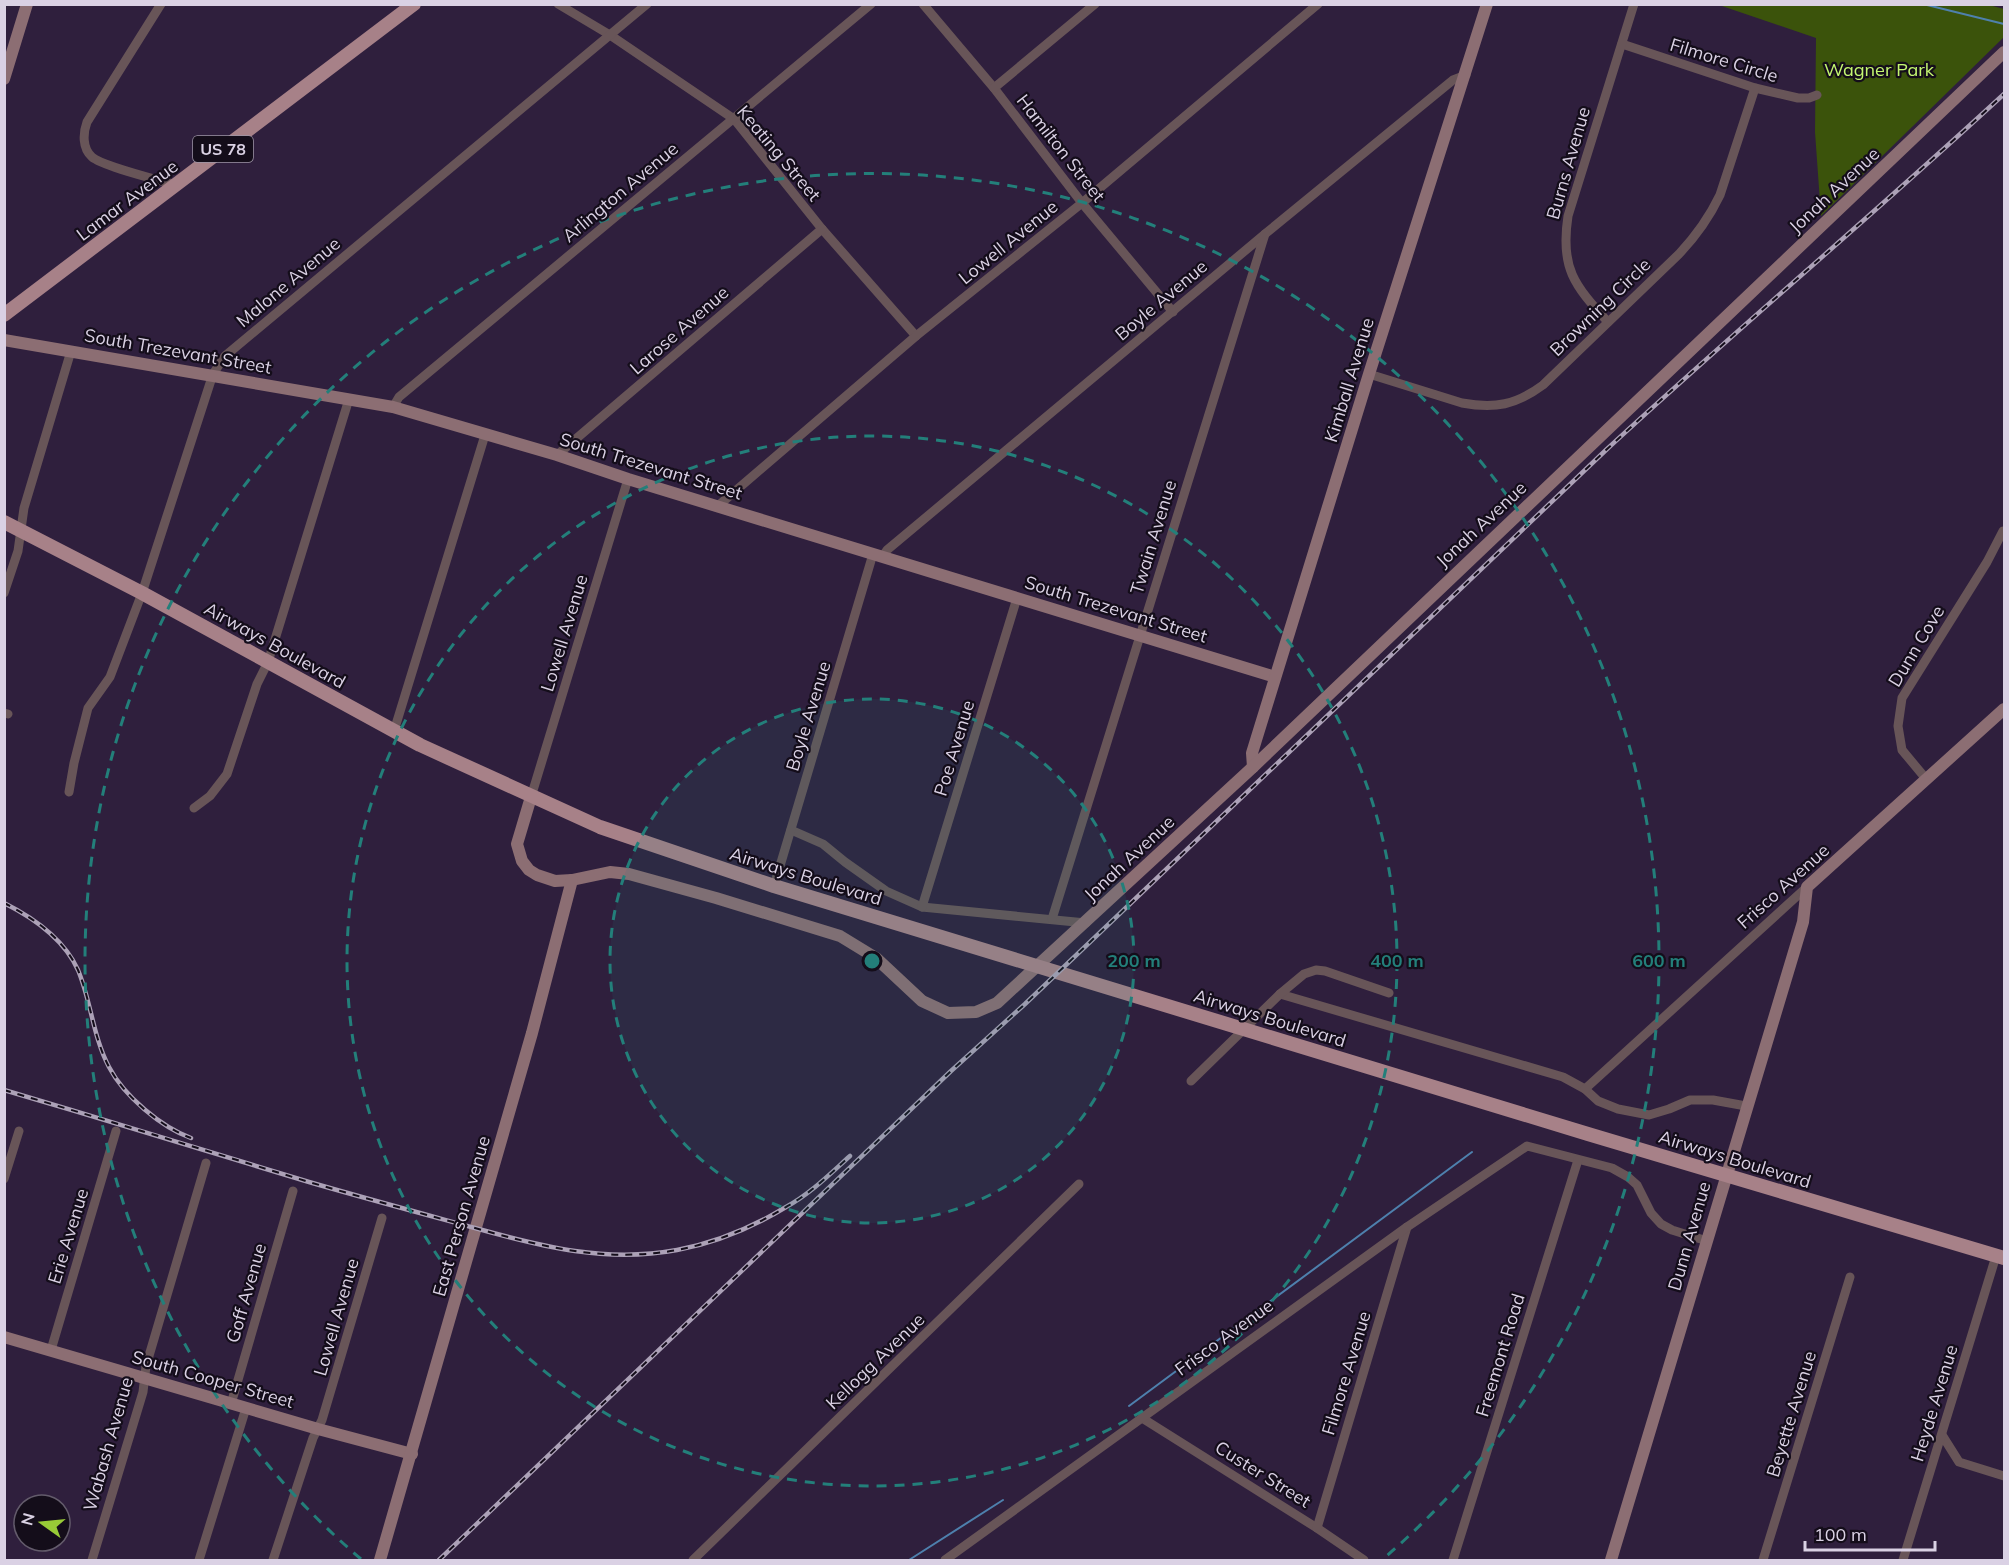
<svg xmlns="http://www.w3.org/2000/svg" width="2009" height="1565" viewBox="0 0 2009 1565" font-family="Mulish,sans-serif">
<rect width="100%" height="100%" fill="#2f1f3d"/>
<path fill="#3b530b" d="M 1719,5 L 1989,5 L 2004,9 L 2004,37 L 1821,216 L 1815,132 L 1816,38 Z"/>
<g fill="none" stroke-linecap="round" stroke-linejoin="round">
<g stroke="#4e80ad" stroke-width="2">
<path d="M 1923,4 L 2004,24"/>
<path d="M 1129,1406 L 1472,1152"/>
<path d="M 909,1560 L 1003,1500"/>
</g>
<g stroke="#685558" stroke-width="9">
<path d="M 161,4 L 87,122 C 83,133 82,148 92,157 C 102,166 159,180 176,185"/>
<path d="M 558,4 L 610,35 L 734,119 L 822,229 L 916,336"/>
<path d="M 923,4 L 994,88 L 1082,203 L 1173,312"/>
<path d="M 1622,44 L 1755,88 L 1798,98 L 1809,98 L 1817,95"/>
<path d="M 994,88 L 1095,4"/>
<path d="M 1608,322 C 1574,285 1560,268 1568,216 L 1634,4"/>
<path d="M 1369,374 L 1462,403 C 1495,409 1516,405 1543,385 L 1679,254 C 1696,236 1709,218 1720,195 L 1755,88"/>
<path d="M 393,407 L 399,397 L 871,4"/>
<path d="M 557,455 L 822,229"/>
<path d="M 719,505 L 916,336 L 1082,203 L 1318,4"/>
<path d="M 883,556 L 887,550 L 1265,234 L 1453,80 L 1466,75"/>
<path d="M 4,593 L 18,551 L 24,508 L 71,351"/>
<path d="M 4,713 L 8,714"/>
<path d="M 394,731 L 485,435"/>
<path d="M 1927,780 L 1902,750 L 1898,726 L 1902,698 L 1987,562 L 2003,531"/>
<path d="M 69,792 L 74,763 L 88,708 L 110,677 L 142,593 L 213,374 L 225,356 L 647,4"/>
<path d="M 531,797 L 628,479"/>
<path d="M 194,808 L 210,796 L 227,774 L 257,684 L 268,662 L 349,399"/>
<path d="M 791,830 L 823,844 L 845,862 L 886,891 L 922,907 L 1086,923"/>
<path d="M 774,886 L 873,554"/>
<path d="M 922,907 L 1017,598"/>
<path d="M 1052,919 L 1265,234"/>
<path d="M 1280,994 L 1563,1077 L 1585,1089 L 1598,1101 L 1618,1109 L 1649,1115 L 1669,1109 L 1690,1100 L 1713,1100 L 1746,1106"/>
<path d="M 1191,1081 L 1280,994 L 1304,974 L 1316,970 L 1325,971 L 1389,993"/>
<path d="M 1585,1089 L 1807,887"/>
<path d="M 4,1179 L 19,1131"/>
<path d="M 51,1350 L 116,1131"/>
<path d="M 231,1404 L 293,1191"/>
<path d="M 1142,1418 L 1317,1528 L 1364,1560"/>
<path d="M 1942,1435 L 1959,1462 L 2004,1476"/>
<path d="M 1317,1528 L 1407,1227"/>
<path d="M 92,1560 L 143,1392 L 146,1366 L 206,1163"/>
<path d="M 199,1560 L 246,1408"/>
<path d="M 273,1560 L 313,1438 L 322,1420 L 382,1218"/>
<path d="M 693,1560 L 1079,1184"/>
<path d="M 945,1560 L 1407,1227 L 1527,1146 L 1612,1168 L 1628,1177 L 1637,1185 L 1651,1213 L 1661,1224 L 1672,1230 L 1707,1241"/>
<path d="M 1453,1560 L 1578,1160"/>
<path d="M 1763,1560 L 1850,1277"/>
<path d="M 1903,1560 L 1996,1256"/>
</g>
<g stroke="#8c6e73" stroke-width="12">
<path d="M 4,79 L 27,4"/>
<path d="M 4,340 L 393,407 L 557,455 L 628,479 L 1275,677"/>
<path d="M 1253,767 L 1252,753 L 1369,374 L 1487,4"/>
<path d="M 531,797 L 517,844 L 522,861 L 529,870 L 537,875 L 555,881 L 572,880 L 610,872 L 629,874 L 716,898 L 840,936 L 876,958 L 922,1001 L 948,1013 L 976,1012 L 997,1003 L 1253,767 L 2004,52"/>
<path d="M 4,1337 L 318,1429 L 412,1454"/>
<path d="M 380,1560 L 532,1033 L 572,880"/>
<path d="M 1611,1560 L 1803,922 L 1807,887 L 2004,709"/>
</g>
<g stroke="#a78188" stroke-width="14">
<path d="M 4,315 L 414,4"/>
<path d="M 4,522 L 142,593 L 420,745 L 600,827 L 774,886 L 1588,1134 L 2004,1258"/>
</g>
<defs>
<g id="rail">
<path d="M 4,903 C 34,918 64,939 78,970 C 91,1001 93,1037 109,1067 C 124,1096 161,1127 191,1138"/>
<path d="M 4,1090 C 106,1120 208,1151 309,1182 C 364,1198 420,1213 475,1228 C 543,1247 606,1263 677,1250 C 715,1243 753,1227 786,1207 C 810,1194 830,1174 850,1156"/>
<path d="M 439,1560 L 951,1071 L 1025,1004 L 1606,450 C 1737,329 1873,215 2004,94"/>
</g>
</defs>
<use href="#rail" stroke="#aca1b7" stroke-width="4.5"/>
<use href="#rail" stroke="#140d1a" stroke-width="2" stroke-dasharray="7" stroke-linecap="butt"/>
</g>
<circle cx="872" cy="961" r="262" fill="#237f7a" fill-opacity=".12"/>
<g fill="none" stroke="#237f7a" stroke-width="3" stroke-dasharray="10 8">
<circle cx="872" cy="961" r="262"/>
<circle cx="872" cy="961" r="525"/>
<path d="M361 1559A787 787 0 1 1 1383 1559"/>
</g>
<g text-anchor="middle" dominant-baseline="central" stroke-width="4.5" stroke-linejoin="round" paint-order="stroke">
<rect fill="#140d1a" stroke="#9f96a7" stroke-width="1.5" x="193" y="136" width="60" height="26" rx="4.5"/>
<g font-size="16" font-weight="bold" fill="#dad1e4">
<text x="223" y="149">US 78</text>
</g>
<g font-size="18" fill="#dad1e4" stroke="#140d1a">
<text transform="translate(1724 60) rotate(17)">Filmore Circle</text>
<text transform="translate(1061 148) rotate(52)">Hamilton Street</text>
<text transform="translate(779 153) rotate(50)">Keating Street</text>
<text transform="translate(1568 163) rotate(-74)">Burns Avenue</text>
<text transform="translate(1834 190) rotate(-43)">Jonah Avenue</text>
<text transform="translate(620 192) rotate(-40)">Arlington Avenue</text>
<text transform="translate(127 200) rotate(-37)">Lamar Avenue</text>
<text transform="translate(1008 242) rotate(-39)">Lowell Avenue</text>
<text transform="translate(288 282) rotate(-40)">Malone Avenue</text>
<text transform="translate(1161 300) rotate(-40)">Boyle Avenue</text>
<text transform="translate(1600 307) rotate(-44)">Browning Circle</text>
<text transform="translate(679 330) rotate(-41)">Larose Avenue</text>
<text transform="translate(178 351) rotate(10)">South Trezevant Street</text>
<text transform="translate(1349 380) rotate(-73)">Kimball Avenue</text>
<text transform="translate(651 466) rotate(17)">South Trezevant Street</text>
<text transform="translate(1481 524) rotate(-43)">Jonah Avenue</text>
<text transform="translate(1153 537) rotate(-73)">Twain Avenue</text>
<text transform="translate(1116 609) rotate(17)">South Trezevant Street</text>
<text transform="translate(564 633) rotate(-73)">Lowell Avenue</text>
<text transform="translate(275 645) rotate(29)">Airways Boulevard</text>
<text transform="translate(1916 646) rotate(-59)">Dunn Cove</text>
<text transform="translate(808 716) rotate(-73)">Boyle Avenue</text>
<text transform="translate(954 748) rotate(-73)">Poe Avenue</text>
<text transform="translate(1129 858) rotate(-43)">Jonah Avenue</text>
<text transform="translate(806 876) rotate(17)">Airways Boulevard</text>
<text transform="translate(1783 886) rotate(-42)">Frisco Avenue</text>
<text transform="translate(1270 1018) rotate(17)">Airways Boulevard</text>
<text transform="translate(1735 1159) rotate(17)">Airways Boulevard</text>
<text transform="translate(461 1216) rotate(-74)">East Person Avenue</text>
<text transform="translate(68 1236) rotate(-73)">Erie Avenue</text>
<text transform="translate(1689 1236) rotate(-74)">Dunn Avenue</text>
<text transform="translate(246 1293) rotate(-74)">Goff Avenue</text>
<text transform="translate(336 1317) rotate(-74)">Lowell Avenue</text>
<text transform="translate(1224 1337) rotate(-36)">Frisco Avenue</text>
<text transform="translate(1500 1355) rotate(-73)">Freemont Road</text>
<text transform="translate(875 1361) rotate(-44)">Kellogg Avenue</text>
<text transform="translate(1346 1373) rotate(-73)">Filmore Avenue</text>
<text transform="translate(213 1379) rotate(16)">South Cooper Street</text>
<text transform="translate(1934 1403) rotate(-73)">Heyde Avenue</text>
<text transform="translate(1791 1414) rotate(-73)">Beyette Avenue</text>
<text transform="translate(108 1444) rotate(-74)">Wabash Avenue</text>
<text transform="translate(1263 1474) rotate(32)">Custer Street</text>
</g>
<g font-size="18" fill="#c4f771" stroke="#140d1a">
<text x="1879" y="69">Wagner Park</text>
</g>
</g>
<circle cx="872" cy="961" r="9" fill="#237f7a" stroke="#140d1a" stroke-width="3"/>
<g font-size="18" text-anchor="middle" font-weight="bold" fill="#237f7a" stroke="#140d1a" stroke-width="4.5" stroke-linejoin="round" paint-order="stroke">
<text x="1134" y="967">200 m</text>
<text x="1397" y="967">400 m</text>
<text x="1659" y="967">600 m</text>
</g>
<rect width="2009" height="1565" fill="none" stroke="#dad1e4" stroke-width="12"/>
<g transform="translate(42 1523) rotate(285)"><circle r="28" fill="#140d1a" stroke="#635b6b" stroke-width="1.5"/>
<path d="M0-4.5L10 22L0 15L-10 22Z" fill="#98cb37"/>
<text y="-9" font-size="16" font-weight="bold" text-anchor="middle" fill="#dad1e4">N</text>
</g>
<path d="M1805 1541v9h130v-9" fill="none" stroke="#dad1e4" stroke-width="3"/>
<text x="1814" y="1541" font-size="18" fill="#dad1e4" stroke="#140d1a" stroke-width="4.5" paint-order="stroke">100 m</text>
</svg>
